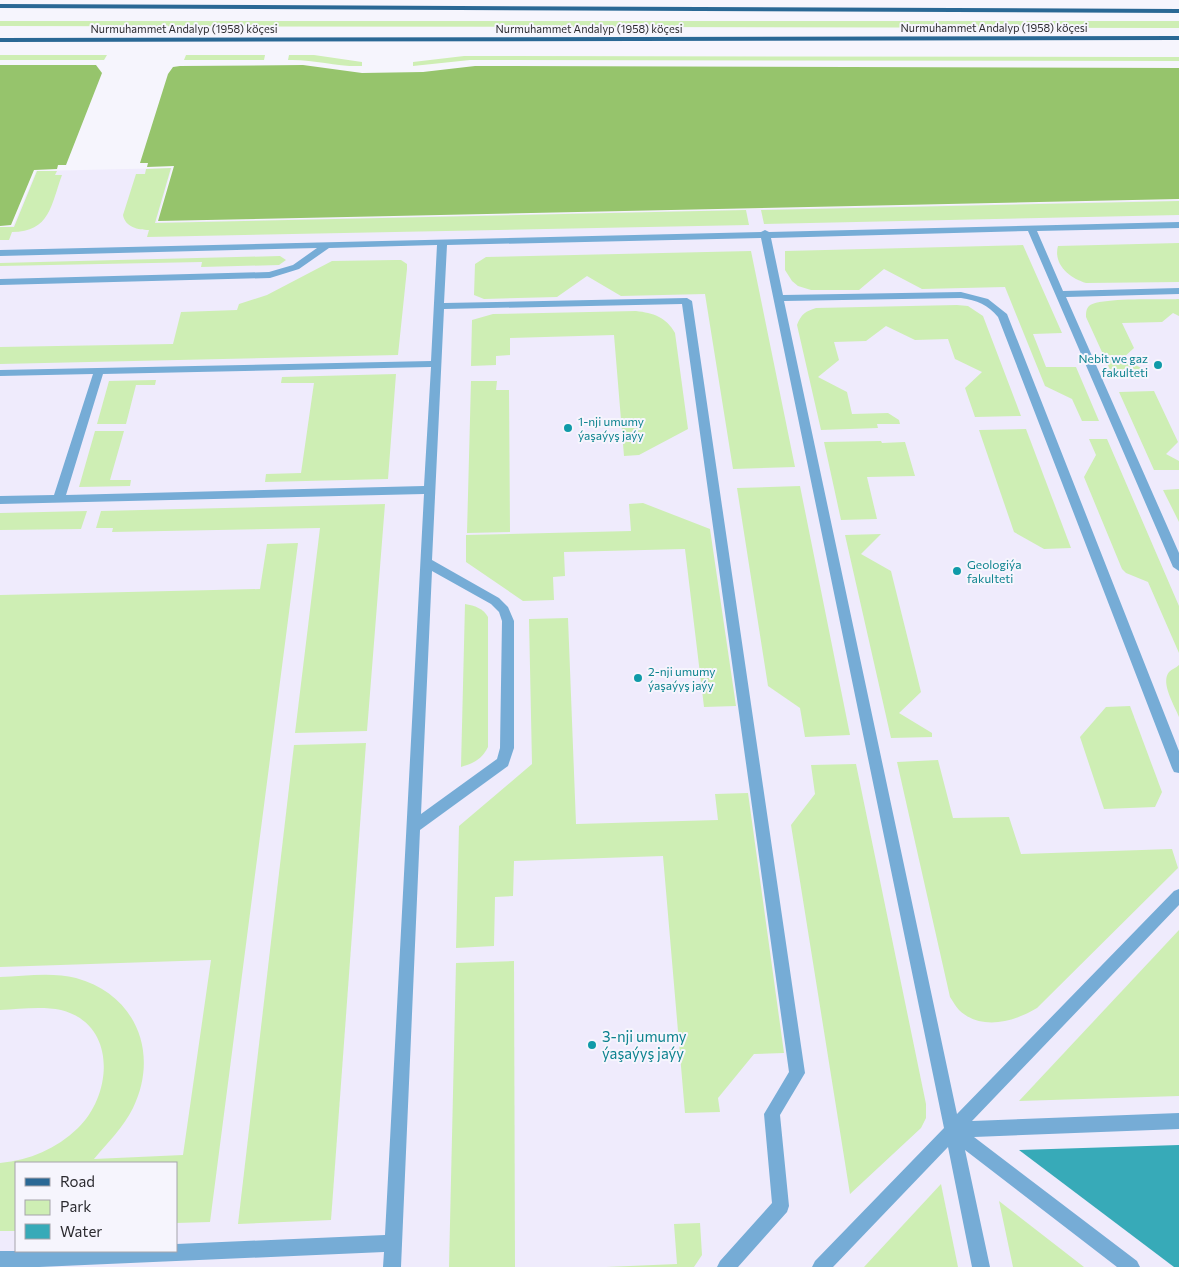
<svg xmlns="http://www.w3.org/2000/svg" width="1179" height="1267" viewBox="0 0 1179 1267" font-family="Commissioner,sans-serif">
<rect width="100%" height="100%" fill="#f6f5fd"/>
<path fill="#efebfc" fill-rule="evenodd" d="M 172,168 L 157,222 L 1179,200 L 1179,1267 L 0,1267 L 0,227 L 13,226 L 36,171 ZM 16,1163 L 176,1163 L 176,1251 L 16,1251 Z"/>
<g fill="#ceeeb4">
<path d="M 0,21 L 1179,21 L 1179,28 L 0,26 Z"/>
<path d="M 0,55 L 107,55 L 104,60 L 0,60 Z"/>
<path d="M 186,55 L 265,55 L 264,60 L 184,60 Z"/>
<path d="M 289,55 L 314,55 L 362,62 L 362,66 C 337,67 313,59 288,60 Z"/>
<path d="M 464,56 L 1142,57 L 1179,57 L 1179,61 L 470,60 L 413,66 L 413,62 Z"/>
<path d="M 171,168 L 155,223 L 746,210 L 749,225 L 147,237 L 149,230 C 138,230 125,227 123,215 L 136,174 L 145,174 L 146,169 Z"/>
<path d="M 37,171 L 57,171 L 55,175 L 62,175 C 51,205 50,232 12,232 L 9,240 L 0,240 L 0,227 L 14,227 Z"/>
<path d="M 1179,201 L 1179,215 L 764,224 L 761,210 Z"/>
<path d="M 1179,243 L 1179,282 L 1086,283 C 1069,278 1053,264 1058,246 Z"/>
<path d="M 1023,245 L 1062,333 L 1033,334 L 1046,367 L 1076,367 L 1099,421 L 1082,421 L 1072,399 L 1045,386 L 1005,287 L 922,289 L 884,269 L 859,290 L 811,290 L 798,286 L 792,281 L 785,270 L 785,251 Z"/>
<path d="M 751,251 L 795,467 L 733,469 L 705,294 L 621,296 L 587,276 L 557,297 L 484,299 L 474,295 L 475,264 L 486,257 Z"/>
<path d="M 280,256 L 286,260 L 279,265 L 201,267 L 202,262 L 0,266 L 0,263 Z"/>
<path d="M 395,260 L 401,260 L 407,264 L 407,269 L 398,355 L 0,364 L 0,347 L 173,344 L 181,312 L 237,310 L 239,304 L 267,295 L 332,261 Z"/>
<path d="M 1179,299 L 1179,316 L 1173,313 L 1162,322 L 1122,323 L 1134,348 L 1122,359 L 1144,369 L 1146,374 L 1112,374 L 1086,317 C 1086,313 1086,309 1089,306 C 1099,297 1163,300 1179,299 Z"/>
<path d="M 957,305 L 968,306 L 983,316 L 1021,416 L 975,417 L 965,388 L 982,372 L 955,359 L 948,339 L 915,340 L 886,326 L 866,341 L 834,342 L 839,360 L 818,377 L 847,392 L 852,414 L 888,413 L 899,420 L 900,424 L 877,424 L 878,428 L 821,430 L 797,325 C 801,314 806,311 816,308 Z"/>
<path d="M 636,311 C 653,313 666,317 675,333 L 688,429 L 639,455 L 624,456 L 614,335 L 510,338 L 510,355 L 496,356 L 496,365 L 471,366 L 472,320 L 493,314 Z"/>
<path d="M 396,374 L 388,479 L 265,482 L 266,474 L 301,473 L 314,383 L 281,383 L 282,377 Z"/>
<path d="M 156,380 L 155,385 L 136,385 L 126,424 L 97,424 L 109,381 Z"/>
<path d="M 471,381 L 497,381 L 496,390 L 509,390 L 510,532 L 467,533 Z"/>
<path d="M 1154,391 L 1178,442 L 1166,454 L 1179,461 L 1179,470 L 1154,470 L 1119,392 Z"/>
<path d="M 1026,429 L 1071,548 L 1044,549 L 1014,532 L 979,430 Z"/>
<path d="M 95,431 L 124,431 L 110,480 L 131,480 L 130,486 L 79,487 Z"/>
<path d="M 1089,439 L 1107,439 L 1179,606 L 1179,653 L 1148,582 L 1126,573 L 1122,569 L 1084,477 L 1096,455 Z"/>
<path d="M 881,441 L 882,443 L 905,442 L 915,476 L 867,477 L 877,519 L 841,520 L 824,442 Z"/>
<path d="M 800,486 L 850,735 L 805,737 L 800,708 L 768,686 L 737,488 Z"/>
<path d="M 1179,489 L 1179,522 L 1163,490 Z"/>
<path d="M 643,503 L 710,529 L 736,706 L 704,707 L 685,549 L 564,552 L 565,576 L 553,577 L 554,600 L 523,601 L 466,562 L 466,535 L 631,531 L 629,504 Z"/>
<path d="M 385,504 L 367,731 L 295,733 L 320,528 L 112,532 L 113,528 L 96,528 L 101,511 Z"/>
<path d="M 87,511 L 81,529 L 0,530 L 0,513 Z"/>
<path d="M 881,534 L 861,554 L 891,571 L 921,692 L 899,713 L 932,733 L 932,737 L 891,738 L 845,535 Z"/>
<path d="M 298,543 L 210,1222 L 176,1223 L 176,1163 L 16,1163 L 16,1231 L 0,1231 L 0,1163 C 30,1160 56,1149 78,1128 C 113,1094 117,1024 61,1010 C 42,1006 20,1009 0,1010 L 0,977 C 24,976 53,972 76,978 C 135,994 160,1052 133,1108 C 123,1128 108,1142 94,1159 L 183,1155 L 211,960 L 0,967 L 0,595 L 260,589 L 267,544 Z"/>
<path d="M 465,604 C 475,606 483,608 488,617 L 488,747 C 482,759 474,763 461,767 Z"/>
<path d="M 568,618 L 576,824 L 718,820 L 715,794 L 748,793 L 784,1053 L 754,1054 L 718,1098 L 720,1112 L 685,1113 L 663,856 L 514,861 L 513,896 L 495,897 L 494,946 L 456,948 L 459,826 L 532,764 L 529,619 Z"/>
<path d="M 1179,665 L 1179,717 C 1175,706 1160,683 1169,672 C 1172,669 1176,668 1179,665 Z"/>
<path d="M 1130,706 L 1162,792 L 1155,807 L 1104,809 L 1080,737 L 1106,707 Z"/>
<path d="M 366,743 L 331,1220 L 238,1224 L 294,745 Z"/>
<path d="M 938,760 L 953,818 L 1009,817 L 1021,854 L 1172,849 L 1178,868 L 1037,1008 C 1014,1022 981,1031 959,1010 C 955,1006 953,1001 950,997 L 897,762 Z"/>
<path d="M 856,764 L 926,1104 L 926,1118 L 921,1128 L 850,1194 L 791,825 L 815,794 L 811,765 Z"/>
<path d="M 1179,930 L 1179,1096 L 1019,1101 Z"/>
<path d="M 514,961 L 515,1267 L 449,1267 L 456,963 Z"/>
<path d="M 941,1184 L 958,1267 L 864,1267 Z"/>
<path d="M 999,1201 L 1084,1267 L 1013,1267 Z"/>
<path d="M 700,1223 L 702,1255 L 694,1267 L 606,1267 L 677,1264 L 674,1224 Z"/>
</g>
<g fill="#96c46c">
<path d="M 0,65 L 96,65 L 102,73 L 66,165 L 58,165 L 57,169 L 34,170 L 11,225 L 0,226 Z"/>
<path d="M 303,65 L 362,73 L 423,72 L 475,66 L 1179,68 L 1179,199 L 158,221 L 174,166 L 147,167 L 148,163 L 140,163 L 168,74 L 173,67 L 180,66 Z"/>
</g>
<path fill="#37aab8" d="M 1179,1145 L 1179,1267 L 1174,1267 L 1019,1150 Z"/>
<g fill="none" stroke-linecap="round" stroke-linejoin="round">
<path fill="#76acd6" fill-rule="evenodd" d="M 1179,222 L 1179,228 L 1037,231 L 1063,291 L 1179,288 L 1179,294 L 1066,297 L 1179,553 L 1179,571 L 1173,567 L 1028,231 L 771,238 L 783,295 L 961,292 L 988,299 L 1007,314 L 1179,751 L 1179,773 L 1174,772 L 1172,768 L 998,317 C 988,305 977,300 961,298 L 784,301 L 957,1114 L 1174,891 L 1179,889 L 1179,905 L 972,1121 L 1179,1113 L 1179,1129 L 974,1137 L 1137,1261 L 1140,1267 L 1117,1267 L 965,1150 L 990,1267 L 972,1267 L 948,1147 L 833,1267 L 812,1267 L 815,1261 L 944,1128 L 761,238 L 447,245 L 444,303 L 687,298 L 692,301 L 805,1073 L 780,1115 L 789,1206 L 787,1212 L 738,1267 L 717,1267 L 720,1261 L 772,1203 L 764,1114 L 789,1072 L 682,304 L 444,309 L 432,560 L 499,598 L 508,607 L 514,621 L 514,748 L 508,766 L 420,830 L 401,1267 L 383,1267 L 384,1252 L 39,1267 L 0,1267 L 0,1251 L 176,1251 L 176,1244 L 385,1235 L 424,494 L 0,504 L 0,496 L 54,495 L 93,374 L 0,376 L 0,370 L 431,361 L 437,245 L 329,248 L 299,269 L 270,278 L 0,285 L 0,279 L 269,272 L 293,265 L 317,248 L 0,256 L 0,250 L 761,232 L 765,230 L 769,232 ZM 431,367 L 424,486 L 66,495 L 103,374 ZM 432,571 L 491,604 L 499,612 L 502,621 L 500,748 L 497,759 L 421,814 Z"/>
<g fill="#2a6895" fill-rule="evenodd">
<path d="M 0,4 L 1179,9 L 1179,13 L 0,8 Z"/>
<path d="M 1179,36 L 1179,40 L 0,42 L 0,38 Z"/>
</g>
</g>
<g fill="#0f9aa8" stroke="#f6f5fd" stroke-width="2">
<circle cx="1158" cy="365" r="5"/>
<circle cx="568" cy="428" r="5"/>
<circle cx="957" cy="571" r="5"/>
<circle cx="638" cy="678" r="5"/>
<circle cx="592" cy="1045" r="5"/>
</g>
<g text-anchor="middle" dominant-baseline="central" stroke-width="4" stroke-linejoin="round" paint-order="stroke">
<g font-size="11" fill="#2b2a2f" stroke="#f6f5fd">
<text x="994" y="27">Nurmuhammet Andalyp (1958) köçesi</text>
<text x="184" y="28">Nurmuhammet Andalyp (1958) köçesi</text>
<text x="589" y="28">Nurmuhammet Andalyp (1958) köçesi</text>
</g>
<g font-size="12" fill="#0d838f" stroke="#f6f5fd" text-anchor="start">
<text x="1148" y="358" text-anchor="end">Nebit we gaz<tspan x="1148" dy="14">fakulteti</tspan></text>
<text x="578" y="421">1-nji umumy<tspan x="578" dy="14">ýaşaýyş jaýy</tspan></text>
<text x="967" y="564">Geologiýa<tspan x="967" dy="14">fakulteti</tspan></text>
<text x="648" y="671">2-nji umumy<tspan x="648" dy="14">ýaşaýyş jaýy</tspan></text>
</g>
<g font-size="15" fill="#0d838f" stroke="#f6f5fd" text-anchor="start">
<text x="602" y="1036">3-nji umumy<tspan x="602" dy="17">ýaşaýyş jaýy</tspan></text>
</g>
</g>
<rect x="15" y="1162" width="162" height="90" fill="#f6f5fd" stroke="#a5a4ab"/>
<rect x="25" y="1178" width="25" height="8" fill="#2a6895" stroke="#a5a4ab"/>
<text x="60" y="1187" font-size="15" fill="#2b2a2f">Road</text>
<rect x="25" y="1200" width="25" height="15" fill="#ceeeb4" stroke="#a5a4ab"/>
<text x="60" y="1212" font-size="15" fill="#2b2a2f">Park</text>
<rect x="25" y="1224" width="25" height="15" fill="#37aab8" stroke="#a5a4ab"/>
<text x="60" y="1237" font-size="15" fill="#2b2a2f">Water</text>
</svg>
